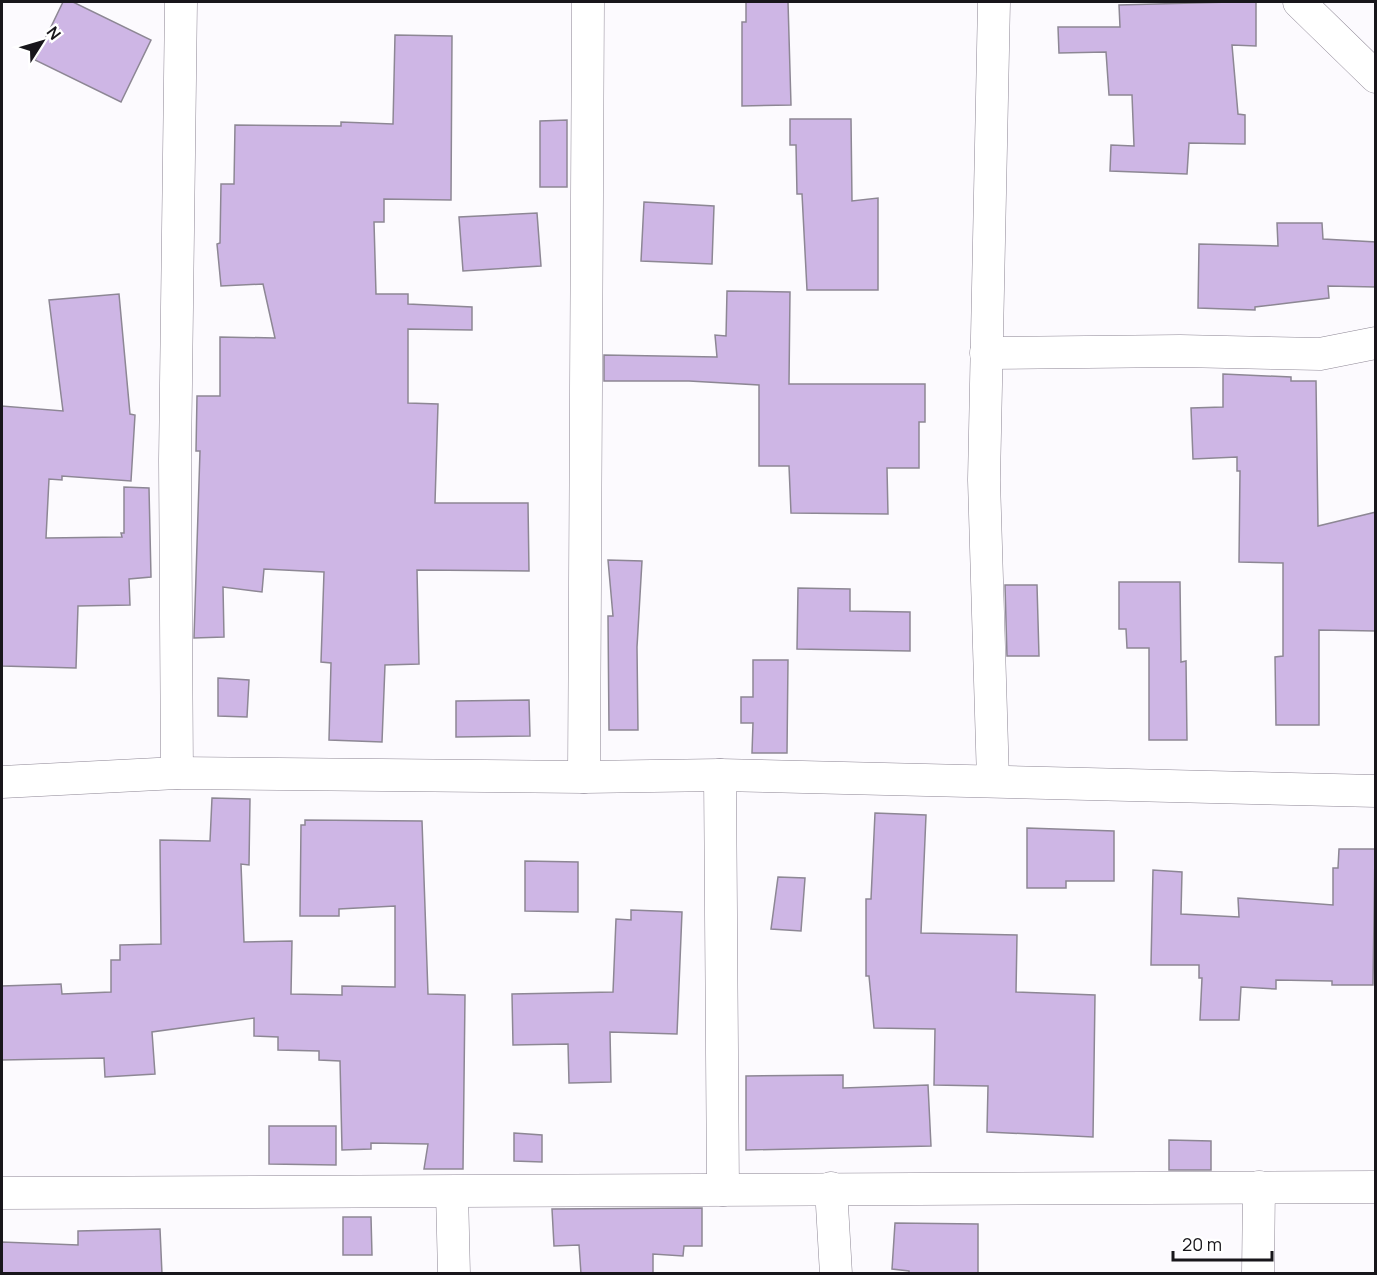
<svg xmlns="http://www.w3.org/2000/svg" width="1377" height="1275" viewBox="0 0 1377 1275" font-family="Manrope,sans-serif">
<rect width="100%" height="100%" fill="#fcfafe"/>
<g fill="#ceb6e5" stroke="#8d8794" stroke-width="1.5">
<path d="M 63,2 L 73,2 L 151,40 L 121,102 L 35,60 Z"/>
<path d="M 746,2 L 788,2 L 791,105 L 742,106 L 742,22 L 746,22 Z"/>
<path d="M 1231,2 L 1256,2 L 1256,46 L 1232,45 L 1238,114 L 1245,115 L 1245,144 L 1189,143 L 1187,174 L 1110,171 L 1111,145 L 1134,146 L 1132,95 L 1109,95 L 1106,52 L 1059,53 L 1058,27 L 1120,27 L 1119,5 Z"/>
<path d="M 395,35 L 452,36 L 451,200 L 384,199 L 384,222 L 374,222 L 376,294 L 408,294 L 408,304 L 472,307 L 472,330 L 408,329 L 408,403 L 438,404 L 435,503 L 528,503 L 529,571 L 417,570 L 419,664 L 385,665 L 382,742 L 329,740 L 331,663 L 321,662 L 324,572 L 264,569 L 262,592 L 223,587 L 224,637 L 194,638 L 200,451 L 196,451 L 197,396 L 220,396 L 220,337 L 275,338 L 263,284 L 221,286 L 217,244 L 220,243 L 221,184 L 234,184 L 235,125 L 341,126 L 341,122 L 393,124 Z"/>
<path d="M 790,119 L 851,119 L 852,201 L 878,198 L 878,290 L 807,290 L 802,194 L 797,194 L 796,145 L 790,145 Z"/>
<path d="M 567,120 L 567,187 L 540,187 L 540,121 Z"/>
<path d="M 644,202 L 714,206 L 712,264 L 641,261 Z"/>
<path d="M 537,213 L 541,266 L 463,271 L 459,217 Z"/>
<path d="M 1277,223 L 1322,223 L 1323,239 L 1376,242 L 1376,287 L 1328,286 L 1329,298 L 1255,307 L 1255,310 L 1198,308 L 1199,244 L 1278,246 Z"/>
<path d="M 727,291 L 790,292 L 789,384 L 925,384 L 925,422 L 919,422 L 919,468 L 887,468 L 888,514 L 791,513 L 789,466 L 759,466 L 759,385 L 689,381 L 604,381 L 604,355 L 717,357 L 715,335 L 726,336 Z"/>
<path d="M 119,294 L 130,414 L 135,415 L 131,481 L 62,476 L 62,480 L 49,479 L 46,538 L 122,537 L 121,533 L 124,533 L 124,487 L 149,488 L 151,577 L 129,579 L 130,605 L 78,606 L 76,668 L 2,666 L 2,406 L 63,411 L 49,300 Z"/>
<path d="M 1223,374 L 1291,377 L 1291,381 L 1316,381 L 1318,526 L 1376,512 L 1376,631 L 1319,630 L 1319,725 L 1276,725 L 1275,657 L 1283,656 L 1283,563 L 1239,562 L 1240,471 L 1237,471 L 1237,457 L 1193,459 L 1191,408 L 1223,407 Z"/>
<path d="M 608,560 L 642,561 L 637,647 L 638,730 L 609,730 L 608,616 L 613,616 Z"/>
<path d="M 1119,582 L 1180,582 L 1181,662 L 1186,661 L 1187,740 L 1149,740 L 1149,648 L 1127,648 L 1126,629 L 1119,629 Z"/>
<path d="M 1005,585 L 1037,585 L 1039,656 L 1007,656 Z"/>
<path d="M 798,588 L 850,589 L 850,611 L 910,612 L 910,651 L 797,649 Z"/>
<path d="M 753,660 L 788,660 L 787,753 L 752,753 L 753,723 L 741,723 L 741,697 L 753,697 Z"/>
<path d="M 218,678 L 249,680 L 247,717 L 218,716 Z"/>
<path d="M 529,700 L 530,736 L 456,737 L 456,701 Z"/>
<path d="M 212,798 L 250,799 L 249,865 L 241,864 L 244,942 L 292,941 L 291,994 L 342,995 L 342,986 L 395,987 L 395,906 L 339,909 L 339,916 L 300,916 L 301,825 L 305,825 L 305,820 L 422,821 L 428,994 L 465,995 L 463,1169 L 424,1169 L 428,1144 L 371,1143 L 371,1149 L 342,1150 L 340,1061 L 319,1060 L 319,1051 L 278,1050 L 278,1037 L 254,1036 L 254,1018 L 152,1032 L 155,1074 L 105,1077 L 104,1058 L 2,1060 L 2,986 L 61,984 L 62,994 L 111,992 L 111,960 L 120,960 L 120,945 L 161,944 L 160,840 L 210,841 Z"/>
<path d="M 875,813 L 926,815 L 921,933 L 1017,935 L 1016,992 L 1095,995 L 1093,1137 L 987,1132 L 988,1086 L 934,1085 L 935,1029 L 874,1028 L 869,976 L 866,976 L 866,899 L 871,899 Z"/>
<path d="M 1027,828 L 1114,831 L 1114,881 L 1066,881 L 1066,888 L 1027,888 Z"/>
<path d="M 1339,849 L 1375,849 L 1373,985 L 1332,985 L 1332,981 L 1276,980 L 1276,989 L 1241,987 L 1239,1020 L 1200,1020 L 1202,978 L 1199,978 L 1199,965 L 1151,965 L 1153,870 L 1182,872 L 1181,914 L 1239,917 L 1238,898 L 1333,905 L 1333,868 L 1338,868 Z"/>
<path d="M 525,861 L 578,862 L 578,912 L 525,911 Z"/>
<path d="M 778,877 L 805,878 L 801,931 L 771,929 Z"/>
<path d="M 631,910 L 682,912 L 677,1034 L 610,1032 L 611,1082 L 569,1083 L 568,1044 L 513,1045 L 512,994 L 613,992 L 616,919 L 631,920 Z"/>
<path d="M 843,1075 L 843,1088 L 928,1085 L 931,1146 L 746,1150 L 746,1076 Z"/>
<path d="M 269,1126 L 336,1126 L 336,1165 L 269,1164 Z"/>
<path d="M 514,1133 L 542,1135 L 542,1162 L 514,1161 Z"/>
<path d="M 1169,1140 L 1211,1141 L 1211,1170 L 1169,1170 Z"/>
<path d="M 702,1208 L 702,1246 L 684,1246 L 683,1256 L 653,1254 L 653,1274 L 581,1274 L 579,1245 L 554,1246 L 552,1209 Z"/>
<path d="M 343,1217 L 371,1217 L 372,1255 L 343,1255 Z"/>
<path d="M 895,1223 L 978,1224 L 978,1274 L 909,1274 L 909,1271 L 892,1269 Z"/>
<path d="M 160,1229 L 162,1274 L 2,1274 L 2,1242 L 78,1245 L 78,1231 Z"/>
</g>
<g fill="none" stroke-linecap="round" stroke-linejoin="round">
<defs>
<g id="street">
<path d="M 1299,2 L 1376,77"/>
<path d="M 986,353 L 1180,351 L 1320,354 L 1376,343"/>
<path d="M 177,773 L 175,460 L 181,2"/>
<path d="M 720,775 L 723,1190"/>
<path d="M 584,777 L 588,2"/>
<path d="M 993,780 L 984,480 L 994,2"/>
<path d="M 2,782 L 177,773 L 584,777 L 720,775 L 1376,791"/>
<path d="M 831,1188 L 836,1274"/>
<path d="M 452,1192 L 454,1274"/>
<path d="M 2,1193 L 1376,1187"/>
<path d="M 1258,1274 L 1259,1187"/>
</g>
</defs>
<use href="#street" stroke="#8e8795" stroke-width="33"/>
<use href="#street" stroke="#fff" stroke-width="32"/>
</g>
<rect width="1377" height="1275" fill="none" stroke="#18161b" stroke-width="6"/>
<g transform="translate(42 42) rotate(53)" stroke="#ffffff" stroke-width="4.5" paint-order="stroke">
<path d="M0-4.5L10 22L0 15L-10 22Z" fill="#18161b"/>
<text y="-9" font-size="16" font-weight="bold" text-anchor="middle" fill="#18161b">N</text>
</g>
<path d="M1173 1251v9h99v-9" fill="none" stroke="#18161b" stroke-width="3"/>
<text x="1182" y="1251" font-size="18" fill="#18161b" stroke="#ffffff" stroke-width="4.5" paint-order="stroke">20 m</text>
</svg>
